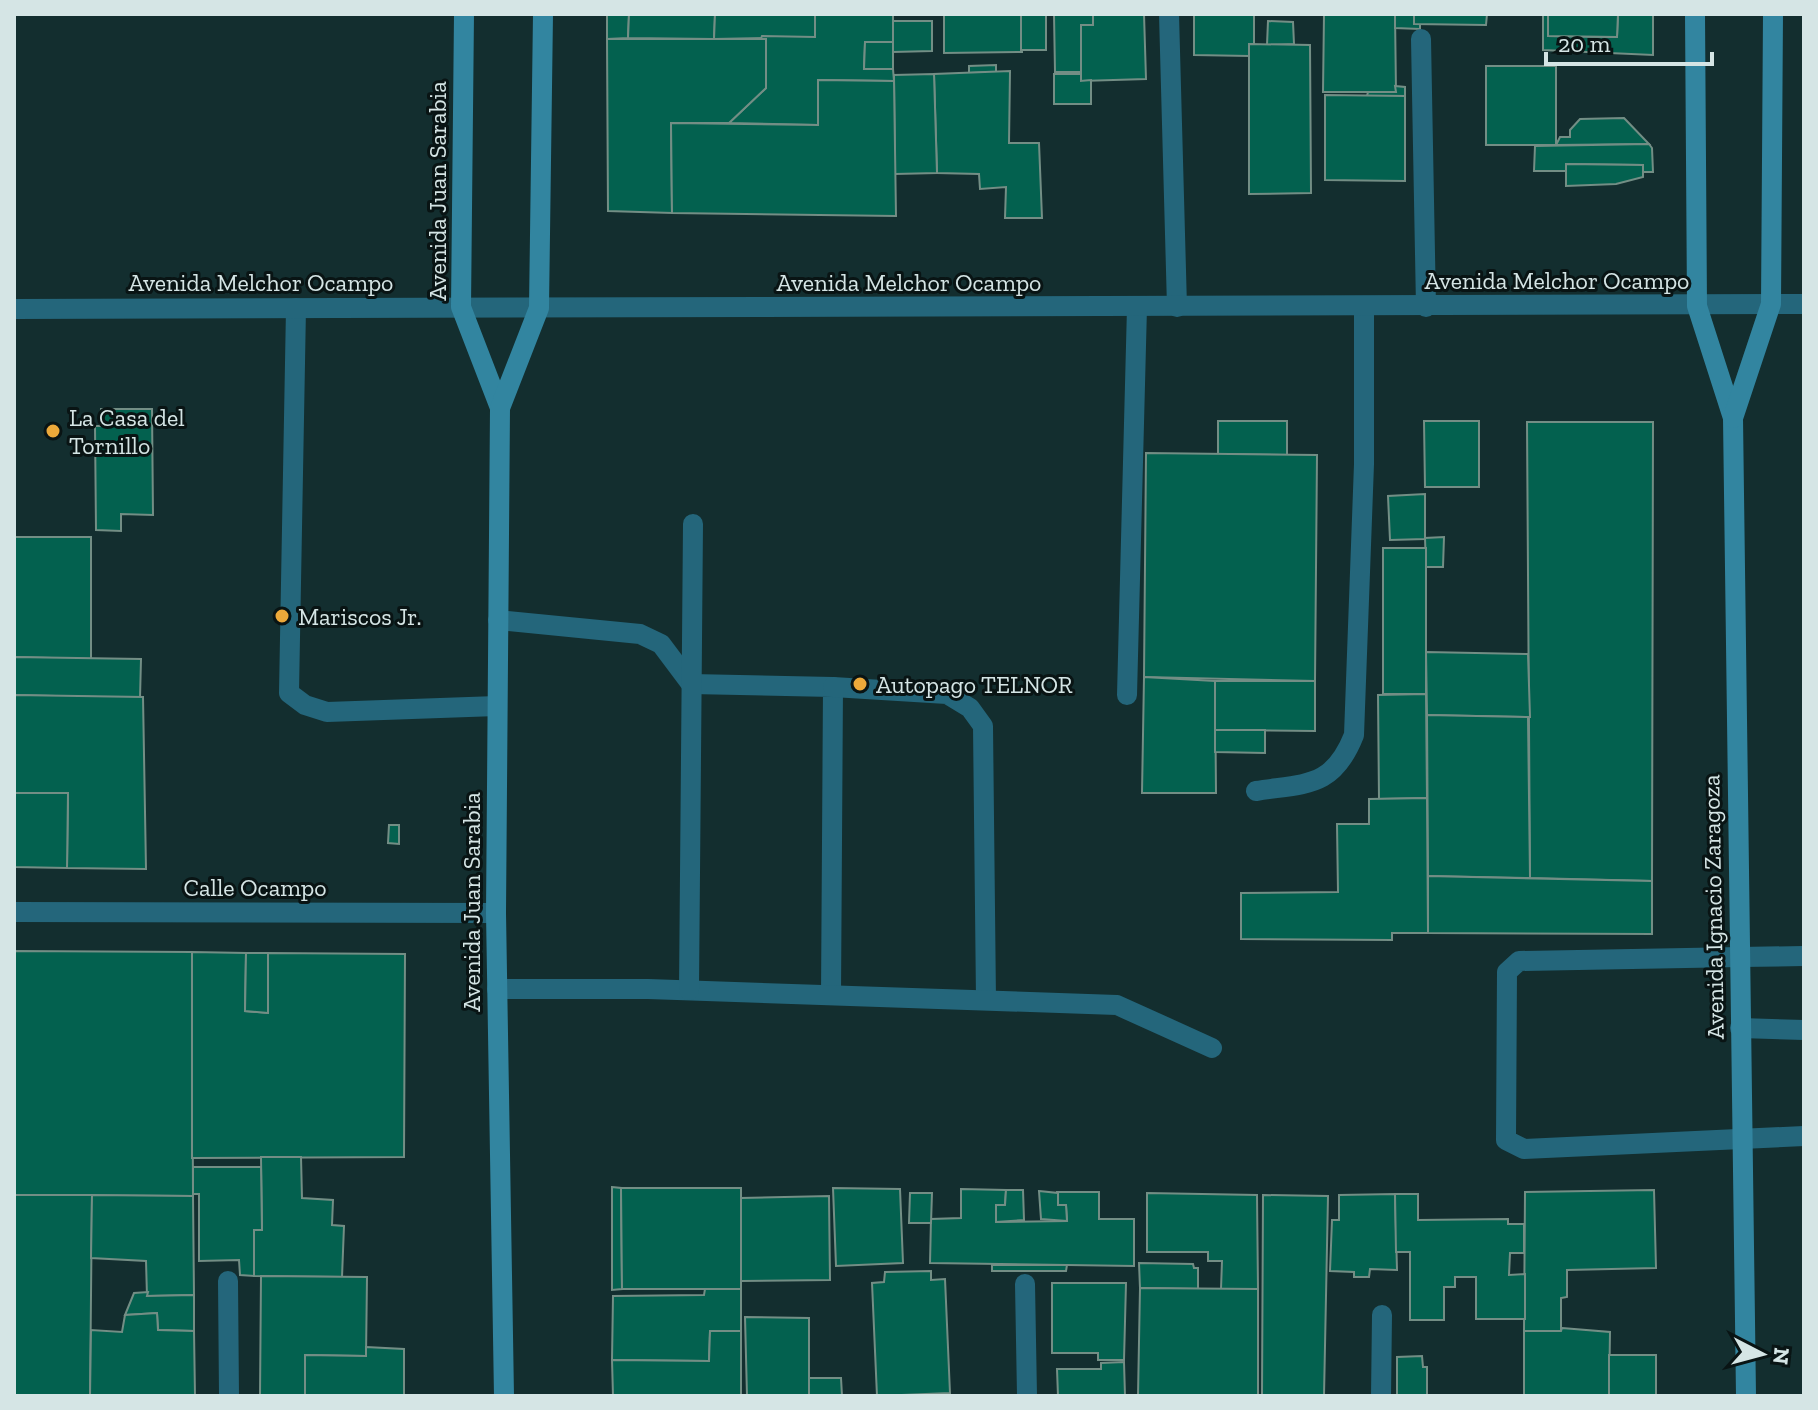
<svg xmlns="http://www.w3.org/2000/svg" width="1818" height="1410" viewBox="0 0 1818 1410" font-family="'Zilla Slab',serif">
<rect width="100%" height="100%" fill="#132e2f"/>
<g fill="#03614f" stroke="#738e85" stroke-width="2">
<path d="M 607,14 L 629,14 L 628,38 L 607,39 Z"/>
<path d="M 629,14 L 715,14 L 714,39 L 628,38 Z"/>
<path d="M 715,14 L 815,14 L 815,37 L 714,39 Z"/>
<path d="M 815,14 L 893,14 L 893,42 L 865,42 L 864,69 L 893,69 L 894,81 L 818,80 L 818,125 L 729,123 L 766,88 L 766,39 L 761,39 L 762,36 L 815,37 Z"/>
<path d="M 944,14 L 1021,14 L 1022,52 L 944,53 Z"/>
<rect x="1021" y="14" width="25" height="36"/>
<path d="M 1054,14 L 1093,14 L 1093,25 L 1081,25 L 1081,72 L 1055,72 Z"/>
<path d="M 1093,14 L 1144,14 L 1146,79 L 1081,81 L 1081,25 L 1093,25 Z"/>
<path d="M 1194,14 L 1254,14 L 1254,44 L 1249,44 L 1249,56 L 1194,55 Z"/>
<path d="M 1324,14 L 1395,14 L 1396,92 L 1323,92 Z"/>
<path d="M 1395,14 L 1414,14 L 1414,24 L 1420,24 L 1420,29 L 1395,28 Z"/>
<path d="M 1414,14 L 1487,14 L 1486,25 L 1414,24 Z"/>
<path d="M 1543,14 L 1548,14 L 1548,36 L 1617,37 L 1618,14 L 1653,14 L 1653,55 L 1543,50 Z"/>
<path d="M 1548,14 L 1618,14 L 1617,37 L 1548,36 Z"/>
<path d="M 893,21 L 932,21 L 932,51 L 893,52 Z"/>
<path d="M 1268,21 L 1293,22 L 1294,44 L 1267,45 Z"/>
<path d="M 607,39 L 766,39 L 766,88 L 729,123 L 671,123 L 672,213 L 608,211 Z"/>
<path d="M 865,42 L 893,42 L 893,69 L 864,69 Z"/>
<path d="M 1249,44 L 1310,45 L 1311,193 L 1249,194 Z"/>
<path d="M 996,65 L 996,72 L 969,73 L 969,66 Z"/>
<rect x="1486" y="66" width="70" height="79"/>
<path d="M 1010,71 L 1009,143 L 1039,143 L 1042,218 L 1005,218 L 1006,187 L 980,189 L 979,174 L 937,173 L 934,74 Z"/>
<path d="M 934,74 L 937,173 L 895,174 L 894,75 Z"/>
<path d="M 1054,74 L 1081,74 L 1081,81 L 1091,80 L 1091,104 L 1054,104 Z"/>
<path d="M 818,80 L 894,81 L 896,216 L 672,213 L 671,123 L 818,125 Z"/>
<path d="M 1395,86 L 1405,87 L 1405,96 L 1367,96 L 1368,92 L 1396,92 Z"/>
<path d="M 1325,95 L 1405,96 L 1405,181 L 1325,180 Z"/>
<path d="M 1624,118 L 1649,144 L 1556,145 L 1560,137 L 1570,137 L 1570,130 L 1580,119 Z"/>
<path d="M 1649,144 L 1652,148 L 1653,172 L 1643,172 L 1643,165 L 1566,164 L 1566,171 L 1534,171 L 1535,146 Z"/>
<path d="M 1566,164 L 1643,165 L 1643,177 L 1616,184 L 1566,186 Z"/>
<path d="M 101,409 L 152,409 L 153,515 L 121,514 L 121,531 L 96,530 L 95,426 L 100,426 Z"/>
<path d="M 1218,421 L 1287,421 L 1287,455 L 1218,454 Z"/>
<path d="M 1424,421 L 1479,421 L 1479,487 L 1425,487 Z"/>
<path d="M 1527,422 L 1653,422 L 1652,881 L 1530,878 Z"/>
<path d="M 1146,453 L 1317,455 L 1315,681 L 1144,677 Z"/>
<path d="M 1425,494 L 1425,539 L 1390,540 L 1388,496 Z"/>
<path d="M 14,537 L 91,537 L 91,659 L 14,657 Z"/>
<path d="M 1444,537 L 1443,567 L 1426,567 L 1425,538 Z"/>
<rect x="1383" y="548" width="43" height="146"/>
<path d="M 1426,652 L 1528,654 L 1530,717 L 1427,715 Z"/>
<path d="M 14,657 L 141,659 L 140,698 L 14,695 Z"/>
<path d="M 1144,677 L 1215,681 L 1216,793 L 1142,793 Z"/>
<path d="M 1215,681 L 1315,681 L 1315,731 L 1215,730 Z"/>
<path d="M 1426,694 L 1427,798 L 1379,799 L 1378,695 Z"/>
<path d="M 14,695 L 143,697 L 146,869 L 67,868 L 68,793 L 14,793 Z"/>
<path d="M 1427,715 L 1528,717 L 1530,878 L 1428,876 Z"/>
<path d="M 1215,730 L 1265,730 L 1265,753 L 1215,752 Z"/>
<path d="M 14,793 L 68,793 L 67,868 L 14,867 Z"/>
<path d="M 1427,798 L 1428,933 L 1392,933 L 1392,940 L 1241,939 L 1241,893 L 1338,892 L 1337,824 L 1369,824 L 1369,799 Z"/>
<path d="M 389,825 L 399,825 L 399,844 L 388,843 Z"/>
<path d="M 1428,876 L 1652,881 L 1652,934 L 1428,933 Z"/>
<path d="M 14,951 L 192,952 L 193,1196 L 14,1195 Z"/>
<path d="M 192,952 L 246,953 L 245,1011 L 268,1013 L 268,953 L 405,954 L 404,1157 L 192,1158 Z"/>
<path d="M 246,953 L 268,953 L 268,1013 L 245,1011 Z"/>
<path d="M 261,1157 L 301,1157 L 302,1198 L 333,1200 L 332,1225 L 344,1226 L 342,1277 L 254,1276 L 254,1230 L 262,1230 Z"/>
<path d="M 193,1167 L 261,1167 L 262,1230 L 254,1230 L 254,1276 L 240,1275 L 239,1260 L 199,1261 L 199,1194 L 193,1194 Z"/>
<path d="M 612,1187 L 621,1188 L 622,1289 L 612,1290 Z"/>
<path d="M 621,1188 L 741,1188 L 741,1289 L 622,1289 Z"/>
<path d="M 833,1188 L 900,1189 L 903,1263 L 836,1266 Z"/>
<path d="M 961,1189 L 1006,1190 L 1005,1205 L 996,1205 L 996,1222 L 1067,1221 L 1066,1205 L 1058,1205 L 1057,1192 L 1099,1192 L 1099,1219 L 1134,1219 L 1134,1266 L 930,1263 L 931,1219 L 961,1218 Z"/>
<path d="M 1006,1190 L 1023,1190 L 1024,1220 L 996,1222 L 996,1205 L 1005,1205 Z"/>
<path d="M 1654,1190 L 1656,1268 L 1567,1270 L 1567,1297 L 1561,1298 L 1561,1331 L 1524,1331 L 1525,1192 Z"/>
<path d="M 1039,1191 L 1058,1193 L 1058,1205 L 1066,1205 L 1067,1221 L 1041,1219 Z"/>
<path d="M 910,1193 L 932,1193 L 931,1223 L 909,1223 Z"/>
<path d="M 1147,1193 L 1257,1195 L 1258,1289 L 1221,1289 L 1222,1261 L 1208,1261 L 1208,1252 L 1147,1252 Z"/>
<path d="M 1395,1194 L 1397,1270 L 1370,1269 L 1369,1277 L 1354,1277 L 1354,1272 L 1330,1271 L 1332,1220 L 1339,1220 L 1339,1195 Z"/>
<path d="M 1395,1194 L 1418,1194 L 1418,1220 L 1508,1219 L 1508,1224 L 1524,1224 L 1524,1253 L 1510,1253 L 1509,1275 L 1525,1274 L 1525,1319 L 1476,1319 L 1476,1277 L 1455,1277 L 1455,1287 L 1444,1287 L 1444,1320 L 1410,1320 L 1410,1252 L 1396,1252 Z"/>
<path d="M 14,1195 L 92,1195 L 90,1396 L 14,1396 Z"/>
<path d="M 92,1195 L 193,1196 L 194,1295 L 147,1296 L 146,1261 L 91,1258 Z"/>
<path d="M 1263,1195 L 1328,1196 L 1324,1396 L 1262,1396 Z"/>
<path d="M 829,1196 L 830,1280 L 741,1281 L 741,1198 Z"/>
<path d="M 1139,1263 L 1193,1264 L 1194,1268 L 1198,1268 L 1198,1289 L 1140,1288 Z"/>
<path d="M 992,1265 L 1067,1265 L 1066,1271 L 992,1271 Z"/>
<path d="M 931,1271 L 931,1280 L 945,1279 L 950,1393 L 877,1396 L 872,1283 L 884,1282 L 885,1272 Z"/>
<path d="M 261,1276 L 367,1277 L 366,1356 L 305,1355 L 305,1396 L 260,1396 Z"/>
<path d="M 1052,1283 L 1126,1283 L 1124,1360 L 1098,1360 L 1098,1353 L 1052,1353 Z"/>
<path d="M 1140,1288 L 1258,1289 L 1258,1396 L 1138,1396 Z"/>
<path d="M 705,1289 L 741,1289 L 741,1331 L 710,1331 L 709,1361 L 612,1360 L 613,1296 L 704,1295 Z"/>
<path d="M 148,1292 L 147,1296 L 194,1295 L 194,1331 L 158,1330 L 157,1313 L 125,1315 L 134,1293 Z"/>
<path d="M 157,1313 L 158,1330 L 194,1331 L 195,1396 L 90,1396 L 91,1330 L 122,1332 L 125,1315 Z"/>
<path d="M 745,1317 L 809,1318 L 809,1396 L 747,1396 Z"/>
<path d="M 1562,1328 L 1610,1332 L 1609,1396 L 1524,1396 L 1524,1331 L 1561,1331 Z"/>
<path d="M 710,1331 L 741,1331 L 741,1396 L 613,1396 L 612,1360 L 709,1361 Z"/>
<path d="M 366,1347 L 404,1349 L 404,1396 L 305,1396 L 305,1355 L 366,1356 Z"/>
<rect x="1609" y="1355" width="47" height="41"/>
<path d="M 1422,1356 L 1423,1367 L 1427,1367 L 1427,1396 L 1397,1396 L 1397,1357 Z"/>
<path d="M 1124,1362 L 1125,1396 L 1058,1396 L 1057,1369 L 1101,1369 L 1101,1363 Z"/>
<path d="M 809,1378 L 841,1378 L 842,1396 L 809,1396 Z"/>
</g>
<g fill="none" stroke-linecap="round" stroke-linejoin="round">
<g stroke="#24667b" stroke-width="20">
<path d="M 1169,14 L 1177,307"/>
<path d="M 1421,39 L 1426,307"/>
<path d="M 296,308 L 289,693 L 305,705 L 327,712 L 497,706"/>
<path d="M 498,620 L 640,634 L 661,644 L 691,684"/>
<path d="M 691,684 L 833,687 L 831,995"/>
<path d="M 833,687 L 947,694 L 970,708 L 983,726 L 986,1000"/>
<path d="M 1127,695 L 1137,307"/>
<path d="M 1256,791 C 1307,783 1333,788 1354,735 L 1364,464 L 1364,307"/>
<path d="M 14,912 L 496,913"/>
<path d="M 1740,957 L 1519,961 L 1507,972 L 1506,1140 L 1524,1149 L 1804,1136"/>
<path d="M 497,989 L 648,989 L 1117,1005 L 1212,1048"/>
<path d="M 689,990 L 693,524"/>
<path d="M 1740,1028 L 1804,1030"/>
<path d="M 228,1281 L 229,1396"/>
<path d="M 1025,1284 L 1027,1396"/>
<path d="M 1381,1396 L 1382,1315"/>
</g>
<path stroke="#24667b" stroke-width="20" d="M 1740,957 L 1804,956"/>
<path stroke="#24667b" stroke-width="20" d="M 14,309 L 1804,304"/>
<g stroke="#3285a0" stroke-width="20">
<path d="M 464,14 L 461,307 L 500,408"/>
<path d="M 1695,14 L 1697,306 L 1733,418 L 1746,1396"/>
<path d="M 1733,418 L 1771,304 L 1773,14"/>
<path d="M 504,1396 L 496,913 L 500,408 L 539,308 L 543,14"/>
</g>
</g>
<g fill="#eca93a" stroke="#091414" stroke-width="3">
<circle cx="53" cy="431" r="8"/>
<circle cx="282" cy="616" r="8"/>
<circle cx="860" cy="684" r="8"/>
</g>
<g text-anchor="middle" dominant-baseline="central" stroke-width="6" stroke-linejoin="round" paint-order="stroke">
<g font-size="24" fill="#d5e5e5" stroke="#091414">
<text transform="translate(437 191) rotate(-90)">Avenida Juan Sarabia</text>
<text x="1557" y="280">Avenida Melchor Ocampo</text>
<text x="261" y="282">Avenida Melchor Ocampo</text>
<text x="909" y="282">Avenida Melchor Ocampo</text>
<text x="255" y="887">Calle Ocampo</text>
<text transform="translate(471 902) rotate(-90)">Avenida Juan Sarabia</text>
<text transform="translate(1713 907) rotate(-91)">Avenida Ignacio Zaragoza</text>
</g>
<g font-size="24" fill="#d5e5e5" stroke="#091414" text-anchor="start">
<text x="69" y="417">La Casa del<tspan x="69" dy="28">Tornillo</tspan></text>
<text x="298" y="616">Mariscos Jr.</text>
<text x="876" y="684">Autopago TELNOR</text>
</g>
</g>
<rect width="1818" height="1410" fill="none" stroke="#d5e5e5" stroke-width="32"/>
<g transform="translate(1762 1354) rotate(96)" stroke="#091414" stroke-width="6" paint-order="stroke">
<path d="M0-6L14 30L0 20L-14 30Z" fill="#d5e5e5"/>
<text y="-12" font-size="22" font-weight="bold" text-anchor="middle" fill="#d5e5e5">N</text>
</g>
<path d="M1546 52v12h166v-12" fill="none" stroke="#d5e5e5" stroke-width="4"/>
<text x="1558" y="52" font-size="24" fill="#d5e5e5" stroke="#091414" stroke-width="6" paint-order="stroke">20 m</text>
</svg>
